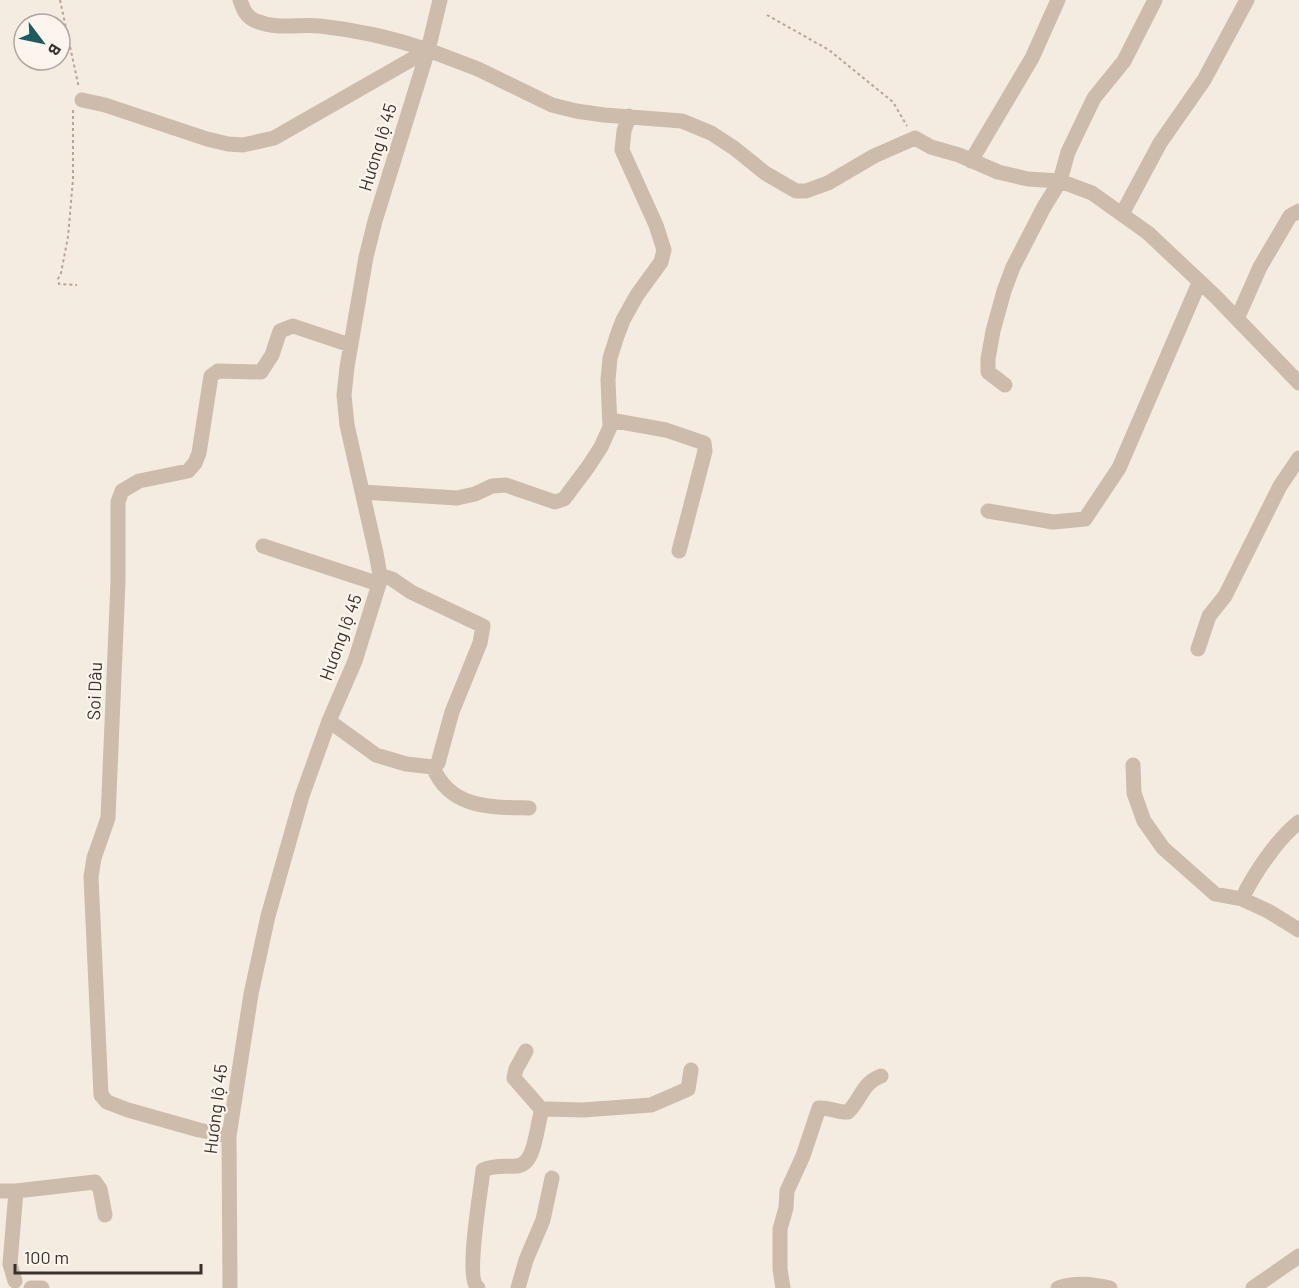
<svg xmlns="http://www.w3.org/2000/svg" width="1299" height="1288" font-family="Barlow,sans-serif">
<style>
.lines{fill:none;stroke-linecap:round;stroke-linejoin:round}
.path{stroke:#b9a596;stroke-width:2;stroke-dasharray:3 3;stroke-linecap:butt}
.minor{stroke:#cdbbac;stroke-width:15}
.labels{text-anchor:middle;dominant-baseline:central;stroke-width:4.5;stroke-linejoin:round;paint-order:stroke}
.street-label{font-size:18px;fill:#3b302b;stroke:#fbf5ee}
</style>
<rect width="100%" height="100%" fill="#f4ebe1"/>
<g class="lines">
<!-- path -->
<path class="path" d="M60 0 79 88
M767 15 829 50 893 102 907 126
M73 110V179L68 237 61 273 58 279 59 284 77 285"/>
<!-- minor -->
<path class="minor" d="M240 0C243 9 246 17 256 21 277 30 298 24 320 26 357 30 393 38 428 50
M82 100 105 105 207 139 228 144 243 145 274 138 428 50 478 69 552 105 576 111 604 115 682 121 711 133 734 148 765 173 796 191H806L828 183 874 156 915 138 931 147 959 155 998 172 1028 179 1060 181 1092 193 1148 233 1215 296 1299 383
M971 161 1032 58 1058 0
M1122 214 1160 143 1204 80 1247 0
M1237 319 1260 267 1290 216 1299 211
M1005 385 988 372V359L993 331 1004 291 1013 267 1044 207 1060 181 1068 152 1094 98 1124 61 1155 0
M610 420 666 430 704 443 705 451 679 551
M362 492 457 498 475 494 492 486 506 485 555 502 564 499 588 467 601 447 610 427 608 380 610 358 617 336 623 320 637 295 661 262 664 250 656 225 622 150 624 131 629 116
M988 511 1053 522 1085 519 1119 468 1199 283
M263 546 379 584
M1198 649 1209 616 1225 596 1280 486 1299 458
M329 721 376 755 406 764 433 767 438 763 452 712 480 643 483 626 411 592 392 579 380 575
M1133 765 1134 793 1144 821 1163 848 1215 894 1242 899 1268 911 1299 930
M433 767C450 809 491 807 529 808
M1242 899C1253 875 1278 838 1299 822
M526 1051 516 1069 514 1078 542 1110
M229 1136 199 1130 128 1110 107 1102 101 1095 91 877 94 858 108 818 118 582V502L122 491 139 481 188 471 195 463 199 453 211 376 218 371 261 372 272 355 280 331 293 326 350 345
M0 1191H16L10 1264 15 1281
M16 1191 95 1182 100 1189 105 1215
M31 1288H42
M230 1288 229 1136 251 994 268 916 302 796 329 721 355 661 379 584 380 575 376 553 347 425 344 395 347 367 366 257 375 221 428 50 440 0
M478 1288C465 1278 481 1190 483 1170 494 1165 503 1167 516 1166 536 1166 536 1126 542 1110L548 1109 583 1110 651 1105 688 1089 691 1070
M518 1288 526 1260 543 1220 552 1178
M783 1288 780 1269V1229L786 1208 787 1191 803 1156 819 1108C828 1107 839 1113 848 1112 862 1098 862 1083 881 1076
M1058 1288C1076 1282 1091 1284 1110 1288
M1253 1288 1299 1256"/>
</g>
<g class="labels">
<!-- street labels -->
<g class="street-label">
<text transform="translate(377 147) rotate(-73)">Hương lộ 45</text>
<text transform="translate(340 637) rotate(-70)">Hương lộ 45</text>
<text transform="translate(94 691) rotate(-88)">Soi Dâu</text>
<text transform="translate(215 1109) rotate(-83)">Hương lộ 45</text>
</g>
</g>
<!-- north arrow -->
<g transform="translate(42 42) rotate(122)"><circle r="28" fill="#fbf5ee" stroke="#aea6a0" stroke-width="1.5"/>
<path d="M0-4.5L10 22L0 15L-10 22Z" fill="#1f5a5e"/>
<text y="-9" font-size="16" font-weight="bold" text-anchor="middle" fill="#3b302b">B</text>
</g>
<!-- scale -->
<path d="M15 1264v9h186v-9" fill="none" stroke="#3b302b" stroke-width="3"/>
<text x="24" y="1264" font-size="18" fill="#3b302b" stroke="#fbf5ee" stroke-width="4.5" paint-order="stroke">100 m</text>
</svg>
